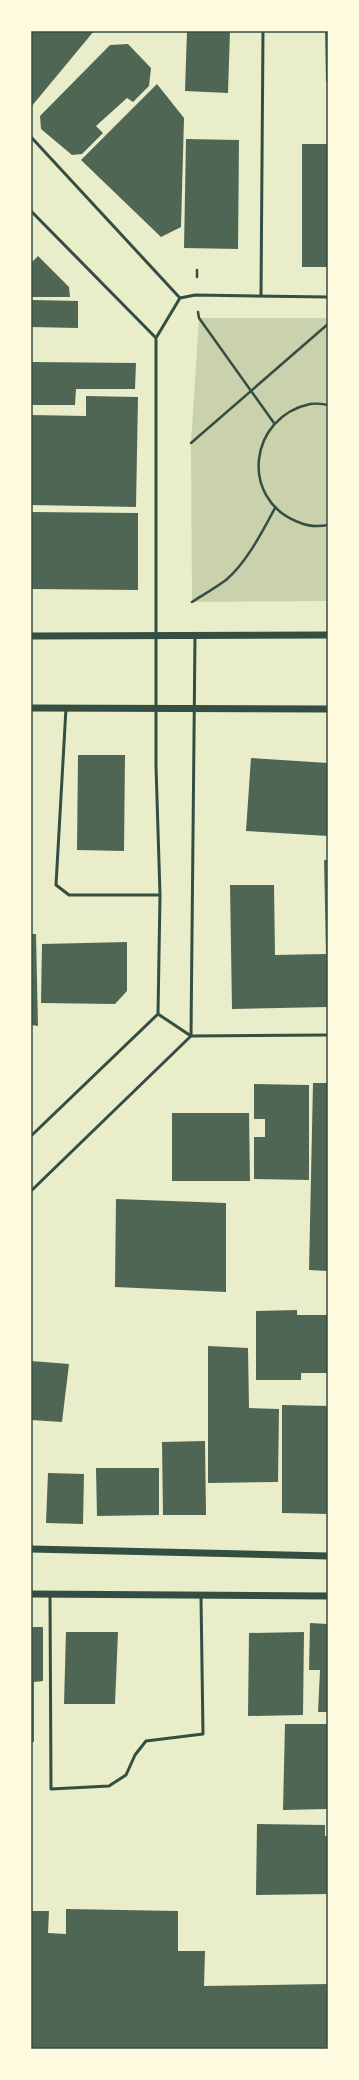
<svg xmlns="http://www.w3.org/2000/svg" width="359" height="2080" font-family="'DejaVu Sans',sans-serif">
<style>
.green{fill:#cad2ad}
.building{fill:#4f6655}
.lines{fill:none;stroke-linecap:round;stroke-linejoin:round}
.path{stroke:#344e41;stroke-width:2.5}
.service{stroke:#344e41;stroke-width:3}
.tertiary{stroke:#344e41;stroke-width:7}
.neatline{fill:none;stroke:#344e41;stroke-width:1.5}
</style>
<rect width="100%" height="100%" fill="#e9edc9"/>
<!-- green -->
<path class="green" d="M199 318H328V601L192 602 191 443Z"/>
<!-- building -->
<path class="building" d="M31 31H94L31 107Z
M187 31H230L228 93 185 91Z
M325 31H328V82H326Z
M128 44 151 68 149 86 133 102 127 98 96 126 103 133 82 154 72 155 41 129 40 116 110 45Z
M157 84 184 118 181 227 161 237 81 160Z
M186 139 239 140 238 249 184 248Z
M302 144H328V267H302Z
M38 256 69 287 70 297H31V263Z
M31 300 78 301V328L31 327Z
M31 362 136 363 135 389H76L75 405H31Z
M86 396 138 397 136 507 31 505V415L86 416Z
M31 512 138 513V590L31 589Z
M78 755H125L124 851 77 850Z
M251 758 328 763V836L246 831Z
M324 860H328V1007L232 1009 230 885H274L275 955 326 954Z
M31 934H36L38 1026 31 1025Z
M127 942V991L115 1004 41 1003 42 944Z
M313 1083H328V1271L309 1270Z
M254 1084 309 1085V1180L254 1179V1137H265V1119H254Z
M172 1113H249L250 1181H172Z
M116 1199 226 1203V1292L115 1287Z
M297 1310V1315H328V1373H301V1380H256V1311Z
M208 1346 248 1348 249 1408 279 1409 278 1482 208 1483Z
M31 1361 69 1364 62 1422 31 1420Z
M282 1405 328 1406V1514L282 1513Z
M205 1441 206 1515H163L162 1442Z
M96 1468H159V1515L97 1516Z
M48 1473 84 1474 83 1524 46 1523Z
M310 1623 328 1624V1712H318L320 1670H309Z
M31 1627H43V1681L34 1682V1742H31Z
M66 1632H118L115 1704H64Z
M304 1632 303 1715 248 1716 249 1633Z
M285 1724H328V1809L283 1810Z
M257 1824 325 1825V1836H328V1894L256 1895Z
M66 1909 178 1911V1951H205L204 1986 328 1984V2049H31V1911H49L48 1933 66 1934Z"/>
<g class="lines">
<!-- path -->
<path class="path" d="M197 277V270
M198 312 199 318 274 423
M328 405C322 404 315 403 310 404 249 417 239 499 298 522 307 526 318 527 328 525
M191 443 328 324
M192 602C203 595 215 588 226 580 247 562 262 532 275 508"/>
<!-- service -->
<path class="service" d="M31 137 180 298
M31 211 156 338
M261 295 263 31
M180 298 195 295 328 297
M156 338V766L160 895 158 1014
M156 338 180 298
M66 708 56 885 69 895H160
M158 1014 191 1036 328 1035
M31 1136 158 1014
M31 1191 191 1036 195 637
M50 1595 51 1789 109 1786 126 1775 135 1755 146 1741 203 1734 201 1597"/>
<!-- tertiary -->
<path class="tertiary" d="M31 636 328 635
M31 708 328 709
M31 1549 328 1556
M31 1594 328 1596"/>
</g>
<!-- border -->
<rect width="359" height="2080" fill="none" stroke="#fefae0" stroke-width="64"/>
<rect x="32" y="32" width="295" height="2016" class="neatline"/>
</svg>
